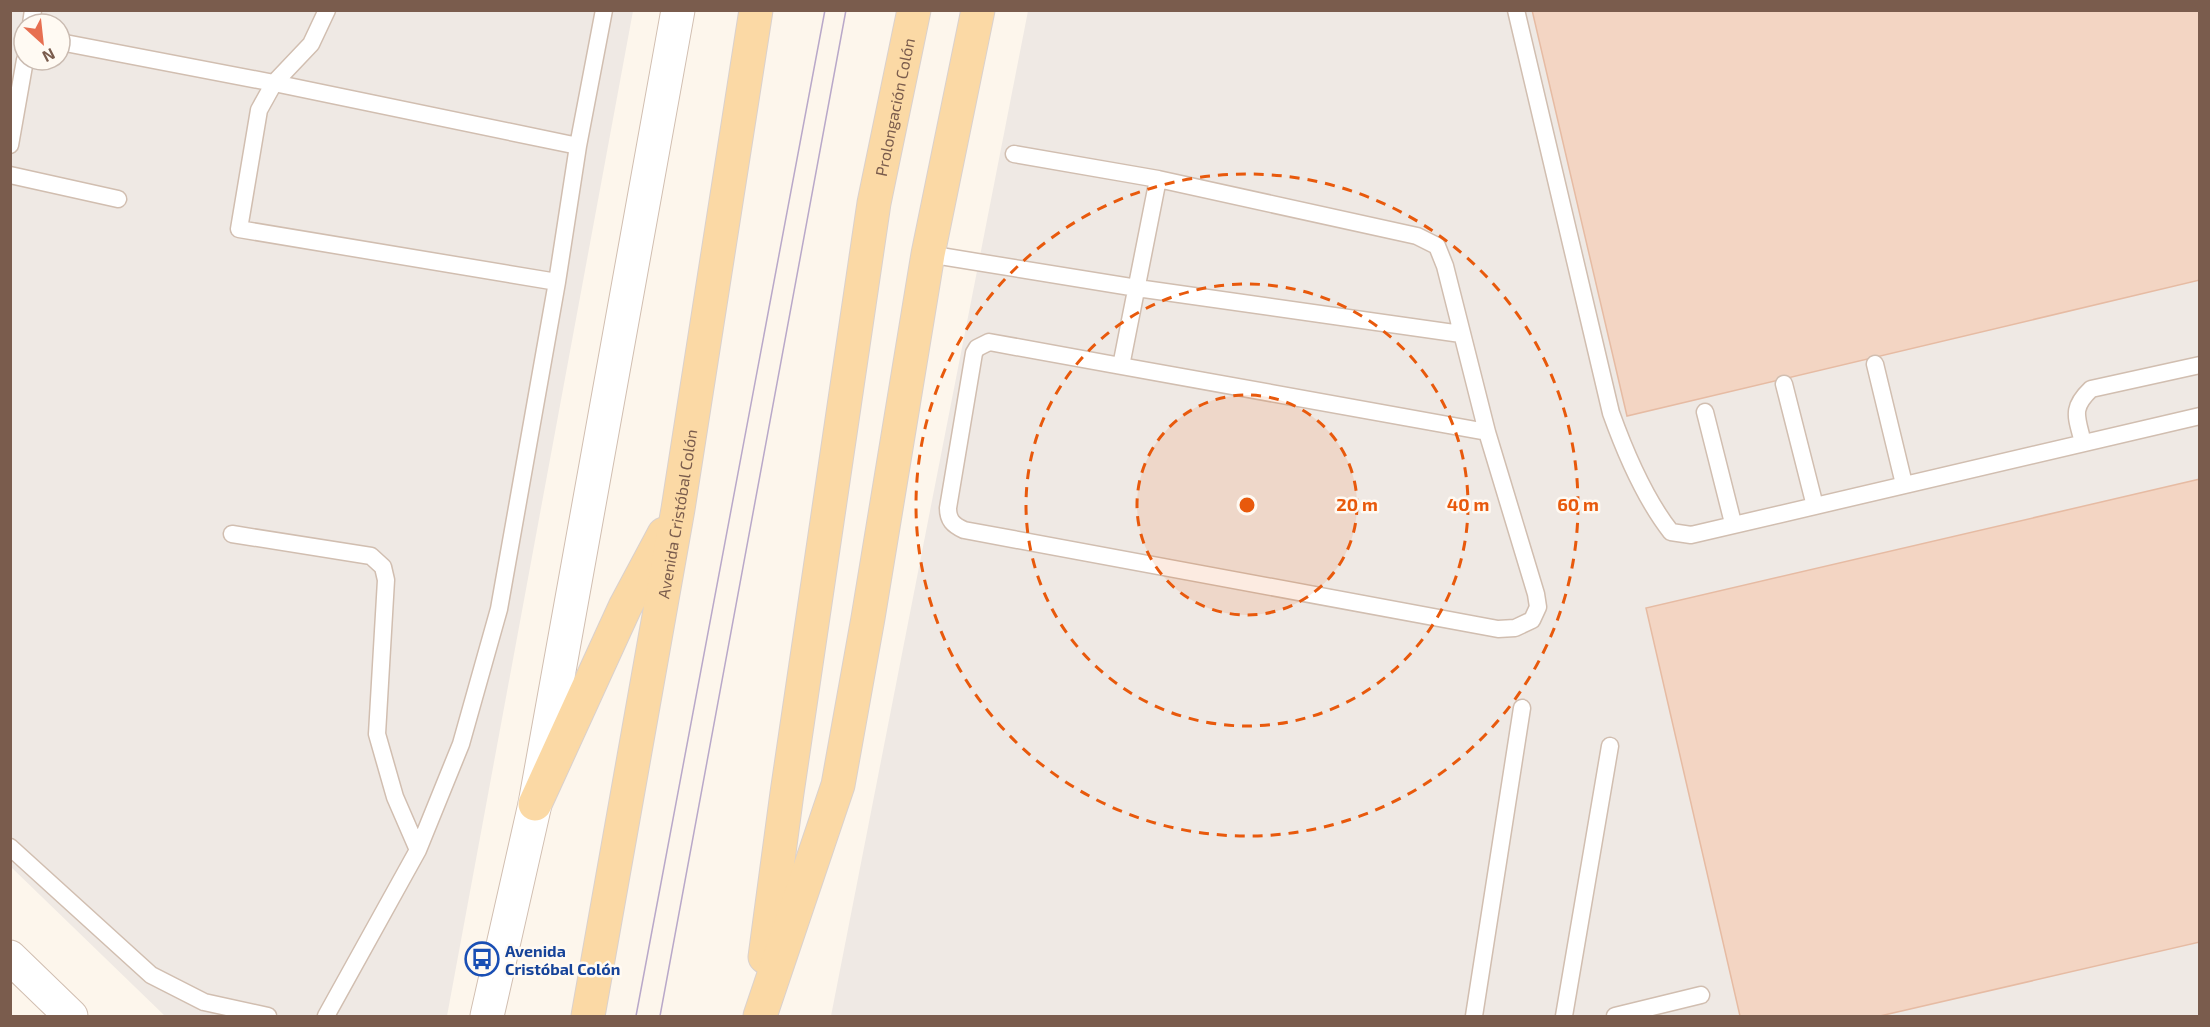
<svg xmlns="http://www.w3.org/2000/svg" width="2210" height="1027" font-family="'Exo 2',sans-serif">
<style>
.industrial{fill:#efe9e4;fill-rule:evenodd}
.building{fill:#f3d5c3;stroke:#e6bba3;stroke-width:1.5}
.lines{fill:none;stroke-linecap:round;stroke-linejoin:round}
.service-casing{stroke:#d1beb0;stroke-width:19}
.minor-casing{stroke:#d1beb0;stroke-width:35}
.tertiary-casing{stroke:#d1beb0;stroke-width:35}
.primary-casing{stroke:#dad1cd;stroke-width:35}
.service{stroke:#fff;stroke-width:16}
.minor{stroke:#fff;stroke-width:33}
.tertiary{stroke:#fff;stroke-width:33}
.primary{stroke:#fbd9a5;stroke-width:33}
.tram{stroke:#b9a8c9;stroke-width:1.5}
.ring{fill:none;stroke:#e8590c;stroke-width:3;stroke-dasharray:10 8}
.labels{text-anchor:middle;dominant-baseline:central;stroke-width:5;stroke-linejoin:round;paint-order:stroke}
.street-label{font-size:16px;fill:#7a5c4d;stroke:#fffaf3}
.transit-label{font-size:16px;font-weight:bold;fill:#164399;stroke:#fffaf3;text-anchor:start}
.centre{fill:#e8590c;stroke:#fffaf3;stroke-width:3}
.ring-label{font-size:18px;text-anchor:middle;font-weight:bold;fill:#e8590c;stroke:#fffaf3;stroke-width:5;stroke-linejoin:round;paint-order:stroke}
</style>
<rect width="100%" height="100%" fill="#fdf6ec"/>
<!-- industrial -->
<path class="industrial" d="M10 11H633L447 1016H165L11 867ZM24 24H60V60H24Z
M1028 11H2199V1016H831Z"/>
<!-- building -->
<path class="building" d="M1532 10H2200V280L1627 416Z
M2200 479V942L1880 1016H1740L1646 608Z"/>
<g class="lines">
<!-- service casing -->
<g class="service-casing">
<path id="service" d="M327 10 311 44 274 83 259 110 239 229 557 282
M1516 10 1611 413C1625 452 1645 499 1671 532L1691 535 2200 416
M31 24 33 10
M60 42 274 83 578 146
M10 145 25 60
M1014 154 1158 179
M10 175 118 199
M1158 179 1417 236 1437 246 1445 266 1487 432 1536 594 1538 607 1532 620 1515 628 1498 629 964 530C953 525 948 520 948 508L974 353 977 348 989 342 1121 366Z
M928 254 1137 288 1461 334
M1875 364 1904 484
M1121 366 1487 432
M1784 384 1815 506
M1705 412 1733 523
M2083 443C2077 417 2070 409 2091 389L2200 365
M232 534 371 556 383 567 386 580 377 734 395 797 418 850
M10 847 151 975 204 1002 268 1016
M326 1016 418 850 461 744 499 609 557 282 578 146 604 10
M1474 1016 1522 708
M1564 1016 1610 746
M1615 1016 1701 995"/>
</g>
<!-- minor casing -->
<g class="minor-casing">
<path id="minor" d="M10 957 71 1016"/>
</g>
<!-- tertiary casing -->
<g class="tertiary-casing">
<path id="tertiary" d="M487 1016 535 804 678 10"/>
</g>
<!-- primary casing -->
<g class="primary-casing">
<g id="primary">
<path d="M535 804 625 607 664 534"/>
<path id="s1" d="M765 957 787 793 874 203 914 10"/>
<path id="s2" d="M588 1016 678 509 756 10"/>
<path d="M760 1016 838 785 868 618 928 254 978 10"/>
</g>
</g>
<!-- service -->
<use href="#service" class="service"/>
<!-- minor -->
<use href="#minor" class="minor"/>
<!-- tertiary -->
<use href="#tertiary" class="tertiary"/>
<!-- primary -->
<use href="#primary" class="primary"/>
<!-- tram -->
<path class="tram" d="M636 1016 825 10
M660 1016 846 10"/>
</g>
<!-- distance rings -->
<circle cx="1247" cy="505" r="110" fill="#e8590c" fill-opacity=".12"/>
<g class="ring">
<circle cx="1247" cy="505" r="110"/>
<circle cx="1247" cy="505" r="221"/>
<circle cx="1247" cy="505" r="331"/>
</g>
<!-- icons -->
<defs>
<g id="bus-ring" transform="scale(1.725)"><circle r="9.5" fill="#fffaf3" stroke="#1a4fb4" stroke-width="1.5"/><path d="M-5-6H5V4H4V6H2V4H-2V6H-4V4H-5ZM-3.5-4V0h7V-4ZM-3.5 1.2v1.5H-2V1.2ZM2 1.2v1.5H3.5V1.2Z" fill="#1a4fb4"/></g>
</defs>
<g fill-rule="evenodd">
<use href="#bus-ring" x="482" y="959"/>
</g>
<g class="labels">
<!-- street labels -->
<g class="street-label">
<text stroke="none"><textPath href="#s1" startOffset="860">Prolongación Colón</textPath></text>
<text stroke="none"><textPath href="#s2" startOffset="510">Avenida Cristóbal Colón</textPath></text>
</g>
<!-- transit labels -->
<g class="transit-label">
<text x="505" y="950">Avenida<tspan x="505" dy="18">Cristóbal Colón</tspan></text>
</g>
</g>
<circle cx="1247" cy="505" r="9" class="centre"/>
<g class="ring-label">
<text x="1357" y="511">20 m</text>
<text x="1468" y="511">40 m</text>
<text x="1578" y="511">60 m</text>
</g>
<!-- border -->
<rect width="2210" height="1027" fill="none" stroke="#7a5c4d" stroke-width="24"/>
<!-- north arrow -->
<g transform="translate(42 42) rotate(153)"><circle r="28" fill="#fffaf3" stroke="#cabbb1" stroke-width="1.5"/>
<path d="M0-4.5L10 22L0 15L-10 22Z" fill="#e76f51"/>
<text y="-9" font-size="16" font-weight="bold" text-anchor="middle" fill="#7a5c4d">N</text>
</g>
</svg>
